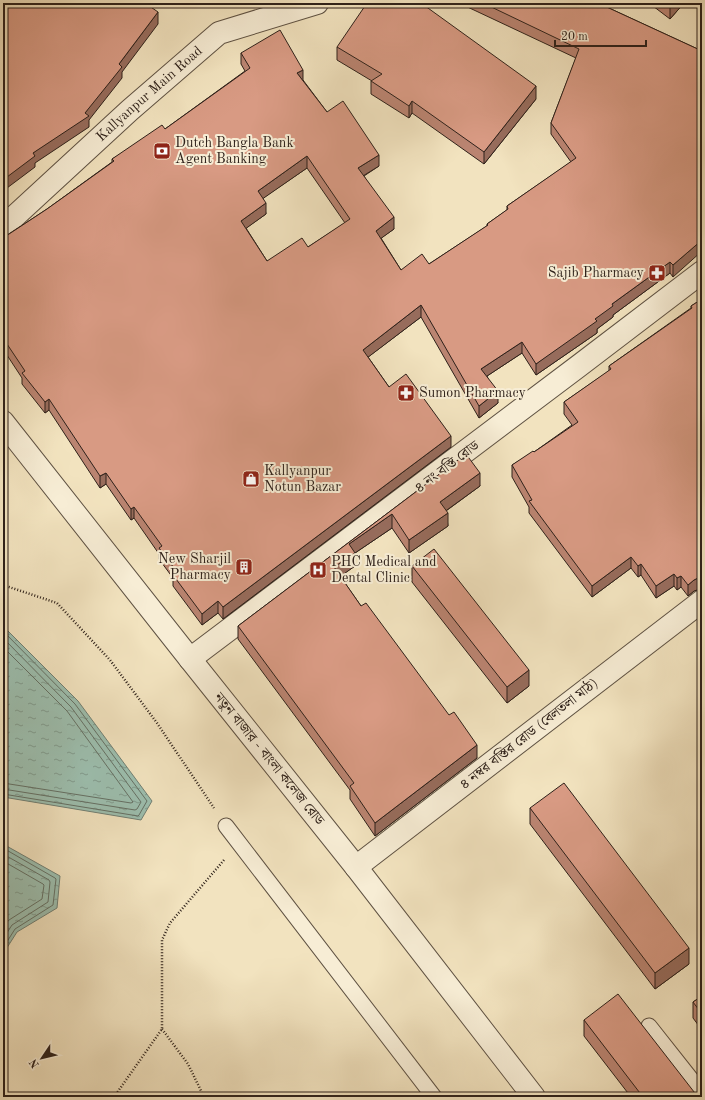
<svg xmlns="http://www.w3.org/2000/svg" width="705" height="1100" font-family="'Old Standard TT','Noto Serif Bengali',serif">
<style>
.water{fill:url(#water-ripples);stroke:#707f73}
.lines{fill:none;stroke-linecap:round;stroke-linejoin:round}
.shore{stroke:#657064;stroke-width:1}
.lane-casing{stroke:#5f5243;stroke-width:17}
.street-casing{stroke:#5f5243;stroke-width:24}
.path{stroke:#2e211a;stroke-width:2.5;stroke-dasharray:1 2;stroke-linecap:butt}
.lane{stroke:#f7edd5;stroke-width:15}
.street{stroke:#f7edd5;stroke-width:22}
.wall{fill:#ba8471;stroke:#2e211a;fill-rule:evenodd}
.shaded-wall{fill:#976c5c;stroke:#2e211a}
.building{fill:#d89a83;stroke:#2e211a;fill-rule:evenodd}
.labels{text-anchor:middle;dominant-baseline:central;stroke-width:4;stroke-linejoin:round;paint-order:stroke}
.street-label{font-size:14px;fill:#2e211a;stroke:#f7edd5}
.poi-label{font-size:14px;fill:#2e211a;stroke:#f7edd5;text-anchor:start}
</style>
<defs>
<pattern id="water-ripples" width="26" height="14" patternUnits="userSpaceOnUse"><rect width="26" height="14" fill="#9cbeae"/><path d="M2 4q2-2 4 0t4 0M15 11q2-2 4 0t4 0" fill="none" stroke="#809a8d"/></pattern>
</defs>
<rect width="100%" height="100%" fill="#f2e3bf"/>
<filter id="stains"><feTurbulence type="fractalNoise" baseFrequency=".005" numOctaves="4"/><feColorMatrix values="0 0 0 0 .2 0 0 0 0 .09 0 0 0 0 .02 0 0 0 .5 -.17"/></filter>
<radialGradient id="worn" r=".72"><stop offset=".6" stop-color="#630" stop-opacity="0"/><stop offset="1" stop-color="#630" stop-opacity=".3"/></radialGradient>
<!-- water -->
<path class="water" d="M3 626 78 701 152 801 141 820 3 797Z
M3 844 60 876 57 908 17 932 3 954Z"/>
<g class="lines">
<!-- shore -->
<path class="shore" d="M3 631 75 704 147 801 139 815 138 816 3 794
M3 638 71 707 141 802 137 809 135 810 3 789
M3 647 67 711 133 802 131 803 3 783
M3 848 55 878 56 879 53 905 15 929 3 948
M3 854 49 880 50 882 48 902 12 925 3 939
M3 861 43 884 44 885 42 899 9 920 3 927"/>
<!-- lane casing -->
<g class="lane-casing">
<path id="lane" d="M226 826 434 1097
M649 1026 702 1093"/>
</g>
<!-- street casing -->
<g class="street-casing">
<g id="street">
<path id="s1" d="M3 224 15 216 130 110 219 33 317 3"/>
<path d="M3 422 190 659 356 867 534 1097"/>
<path d="M190 659C361 531 532 402 702 272"/>
<path d="M356 867 702 601"/>
</g>
</g>
<!-- path -->
<path class="path" d="M3 585 57 603 110 660 157 723 214 808
M162 1029 188 1064 204 1097
M114 1097 162 1029V940L170 923 224 860"/>
<!-- lane -->
<use href="#lane" class="lane"/>
<!-- street -->
<use href="#street" class="street"/>
</g>
<!-- wall -->
<path class="wall" d="M249 3H274L264 6Z
M459 3H598L702 51 673 277 670 273 613 315V317L597 329V333L536 375 522 353 487 376 498 403 479 418 421 317 368 357 389 387 451 447 223 619 218 613 202 625 173 586V578L159 559V554L134 518 131 520 106 484 100 488 49 410 45 413 22 384V378L3 349V238L47 209 112 162V159L165 129 245 71 241 64V53L303 80 327 112 379 166 364 176 394 229 381 238 401 270 429 264 487 226V224L507 210V206L571 162 551 134V123L576 58ZM307 168 345 223 308 247 267 261 246 228 266 214 263 198Z
M649 3H684L670 19Z
M337 47 536 99 484 164 412 113 409 118 371 94V81H372L337 60Z
M702 299V589H700L694 591 688 596 681 587 677 590 674 586 656 598 641 575 638 577 631 568 592 597 529 513V507L512 477V465L534 452 572 425 564 414V402L609 371V366L691 308V306Z
M466 454 480 486 446 511 448 526 409 553 392 528 355 553V566L340 576 361 606 477 758 375 836 350 799V790L238 639V626Z
M412 566 529 686 507 703 412 582Z
M530 808 689 964 655 989 530 824Z
M702 996V1030L693 1018V1002Z
M584 1020 698 1097H631L584 1036Z"/>
<!-- shaded-wall -->
<path class="shaded-wall" d="M264 3H274L264 6Z
M671 3H684L670 19V5Z
M158 12V24L122 72V78L89 120V127L35 163V167L3 191V180L33 153 85 113 119 64Z
M303 70V81L297 73Z
M536 86V99L484 164V152Z
M412 101V113L409 118V106Z
M379 155V166L358 179V168Z
M307 156V168L258 202V191Z
M266 203V214L241 232V221Z
M394 217V229L376 242V231Z
M702 240V251L673 277V265Z
M670 262V273L613 315V317L597 329V333L536 375V364L595 319 612 304Z
M421 305V317L363 361V350Z
M522 342V353L481 380V369Z
M498 391V403L479 418V406Z
M49 399V410L45 413V402Z
M451 436V447L223 619V607Z
M106 473V484L100 488V476Z
M480 473V486L440 515V502Z
M134 507V518L131 520V509Z
M448 513V526L409 553V540Z
M392 514V528L355 553V566L334 581V567L349 544Z
M631 557V568L592 597V586Z
M641 564V575L638 577V566Z
M674 574V586L656 598V586Z
M681 576V587L677 590V578Z
M700 577V589L694 591 688 596V585L694 580Z
M218 601V613L202 625V614Z
M529 670V686L507 703V687Z
M477 745V758L375 836V823Z
M689 948V964L655 989V973Z"/>
<!-- building -->
<path class="building" d="M3 3H145L158 12 119 64 122 67 85 113 89 116 33 153 35 156 3 180Z
M367 3H421L536 86 484 152 412 101 409 106 371 81 382 74 337 47Z
M483 3H598L702 51V240L673 265 670 262 612 304 613 306 595 319 597 321 536 364 522 342 481 369 498 391 479 406 421 305 363 350 389 387 406 374 451 436 223 607 218 601 202 614 173 575 177 572 159 548 162 546 134 507 131 509 106 473 100 476 49 399 45 402 22 373 25 371 3 338V238L47 209 114 161 112 159 162 125 165 129 250 68 241 53 280 30 303 70 297 73 327 112 343 101 379 155 358 168 394 217 376 231 401 270 422 254 429 264 488 225 487 224 508 209 507 206 576 158 551 123 579 49ZM307 156 350 219 308 247 302 238 267 261 241 221 266 203 258 191Z
M702 299V578L700 577 694 580 688 585 681 576 677 578 674 574 656 586 641 564 638 566 631 557 592 586 529 501 532 500 512 465 533 451 534 452 578 422 564 402 611 369 609 366 692 308 691 306Z
M466 454 480 473 440 502 448 513 409 540 392 514 349 544 355 553 334 567 361 606 366 603 449 715 454 712 477 745 375 823 350 786 354 783 238 626Z
M434 549 529 670 507 687 412 566Z
M564 783 689 948 655 973 530 808Z
M618 994 698 1097H643L584 1020Z
M702 996V1014L693 1002Z"/>
<!-- icons -->
<defs>
<g id="bank-square" transform="scale(0.9)"><rect x="-9" y="-9" width="18" height="18" rx="4" fill="#8f2418" stroke="#f7edd5"/><path d="M-6-4H6V4H-6ZM0-2.3a2.3 2.3 0 1 0 0 4.6a2.3 2.3 0 1 0 0-4.6Z" fill="#fff"/></g>
<g id="pharmacy-square" transform="scale(0.9)"><rect x="-9" y="-9" width="18" height="18" rx="4" fill="#8f2418" stroke="#f7edd5"/><path d="M-2-6h4v4h4v4h-4v4h-4v-4h-4v-4h4Z" fill="#fff"/></g>
<g id="shop-square" transform="scale(0.9)"><rect x="-9" y="-9" width="18" height="18" rx="4" fill="#8f2418" stroke="#f7edd5"/><path d="M-5-2.5h2.3a2.7 3.5 0 0 1 5.4 0H5L5.5 6h-11ZM-1.5-2.5h3a1.5 2.3 0 0 0-3 0Z" fill="#fff"/></g>
<g id="building-square" transform="scale(0.9)"><rect x="-9" y="-9" width="18" height="18" rx="4" fill="#8f2418" stroke="#f7edd5"/><path d="M-4-6H4V6H1V3H-1V6H-4ZM-2.5-4.3h1.7v1.8h-1.7ZM.8-4.3h1.7v1.8H.8ZM-2.5-1h1.7V.8h-1.7ZM.8-1h1.7V.8H.8Z" fill="#fff"/></g>
<g id="hospital-square" transform="scale(0.9)"><rect x="-9" y="-9" width="18" height="18" rx="4" fill="#8f2418" stroke="#f7edd5"/><path d="M-5-5h3v3.5h4V-5h3V5h-3V1.5h-4V5h-3Z" fill="#fff"/></g>
</defs>
<g fill-rule="evenodd">
<use href="#bank-square" x="162" y="151"/>
<use href="#pharmacy-square" x="657" y="273"/>
<use href="#pharmacy-square" x="406" y="393"/>
<use href="#shop-square" x="251" y="479"/>
<use href="#building-square" x="244" y="567"/>
<use href="#hospital-square" x="318" y="570"/>
</g>
<g class="labels">
<!-- street labels -->
<g class="street-label">
<text stroke="none"><textPath href="#s1" startOffset="196">Kallyanpur Main Road</textPath></text>
<text transform="translate(447 467) rotate(-37)">৪ নং বস্তি রোড</text>
<text transform="translate(529 734) rotate(-38)">৪ নম্বর বস্তির রোড (বেলতলা মাঠ)</text>
<text transform="translate(269 759) rotate(51)">নতুন বাজার - বাংলা কলেজ রোড</text>
</g>
<!-- poi labels -->
<g class="poi-label">
<text x="175" y="143">Dutch Bangla Bank<tspan x="175" dy="16">Agent Banking</tspan></text>
<text x="644" y="273" text-anchor="end">Sajib Pharmacy</text>
<text x="419" y="393">Sumon Pharmacy</text>
<text x="264" y="471">Kallyanpur<tspan x="264" dy="16">Notun Bazar</tspan></text>
<text x="231" y="559" text-anchor="end">New Sharjil<tspan x="231" dy="16">Pharmacy</tspan></text>
<text x="331" y="562">PHC Medical and<tspan x="331" dy="16">Dental Clinic</tspan></text>
</g>
</g>
<!-- margin -->
<rect width="705" height="1100" fill="none" stroke="#f2e3bf" stroke-width="16"/>
<rect x="4" y="4" width="697" height="1092" fill="none" stroke="#2e211a" stroke-width="2"/>
<rect x="8" y="8" width="689" height="1084" fill="none" stroke="#2e211a"/>
<!-- north arrow -->
<g transform="translate(42 1058) rotate(235)" stroke="#f7edd5" stroke-width="3" paint-order="stroke">
<path d="M0-3L7 15L0 10L-7 15Z" fill="#2e211a"/>
<text y="-6" font-size="11" font-weight="bold" text-anchor="middle" fill="#2e211a">N</text>
</g>
<!-- scale -->
<path d="M555 40v6h91v-6" fill="none" stroke="#2e211a" stroke-width="2"/>
<text x="561" y="40" font-size="12" fill="#2e211a" stroke="#f7edd5" stroke-width="3" paint-order="stroke">20 m</text>
<rect width="100%" height="100%" filter="url(#stains)"/>
<rect width="100%" height="100%" fill="url(#worn)"/>
</svg>
